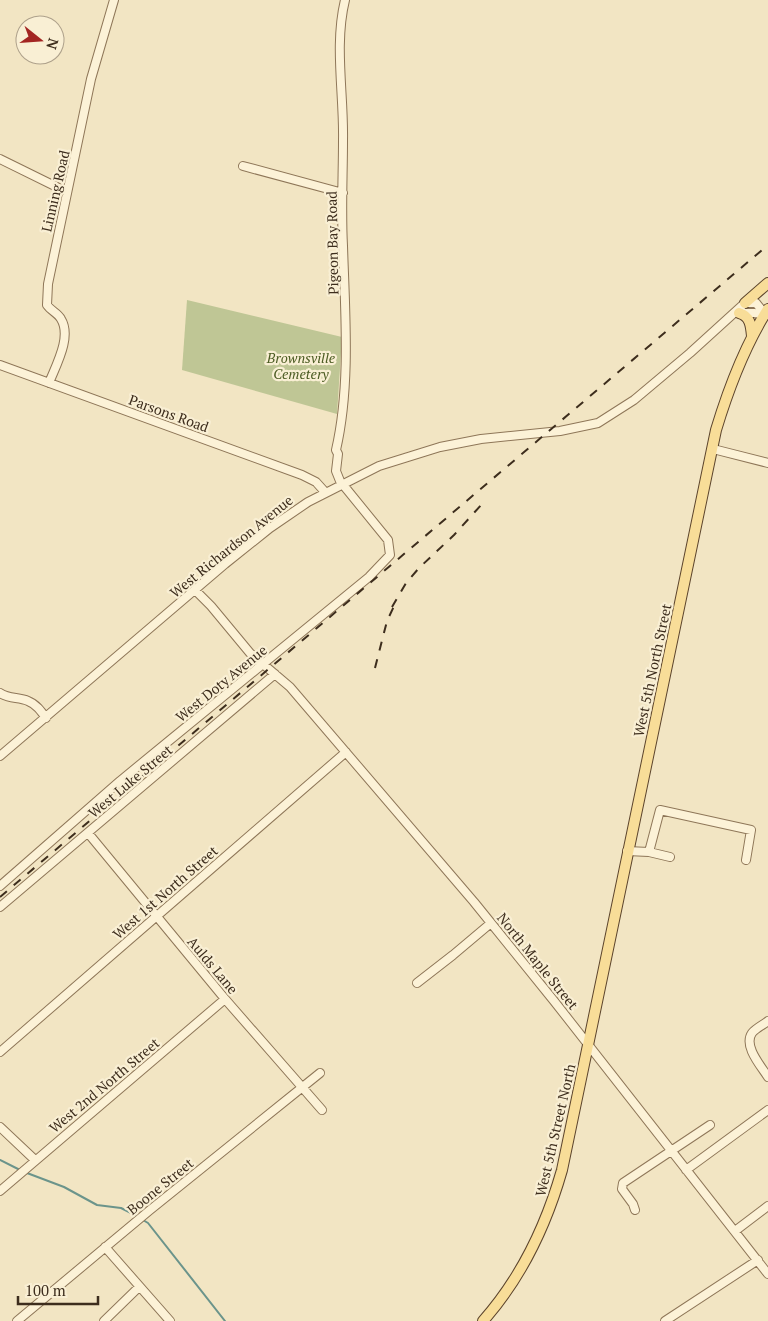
<svg xmlns="http://www.w3.org/2000/svg" width="768" height="1321" font-family="'PT Serif',serif">
<style>
.cemetery{fill:#bfc695}
.lines{fill:none;stroke-linecap:round;stroke-linejoin:round}
.stream{stroke:#6b948b;stroke-width:2}
.minor-casing{stroke:#8e7658;stroke-width:10}
.major-casing{stroke:#5c442c;stroke-width:12}
.minor{stroke:#fcf2d7;stroke-width:8}
.major{stroke:#f8dd98;stroke-width:10}
.rail{stroke:#3d2d1d;stroke-width:2;stroke-dasharray:9 9;stroke-linecap:butt}
.labels{text-anchor:middle;dominant-baseline:central;stroke-width:4.5;stroke-linejoin:round;paint-order:stroke}
.street-label{font-size:14px;fill:#3d2d1d;stroke:#f9efd4}
.park-label{font-size:14px;font-style:italic;fill:#4b5b22;stroke:#f9efd4}
</style>
<rect width="100%" height="100%" fill="#f2e5c3"/>
<!-- cemetery -->
<path class="cemetery" d="M187 300 342 337 337 414 182 370Z"/>
<g class="lines">
<!-- stream -->
<path class="stream" d="M0 1160 20 1170
M27 1173 64 1187 97 1205 121 1208 137 1216
M143 1220 148 1223 225 1321"/>
<!-- minor casing -->
<g class="minor-casing">
<path id="minor" d="M0 159 67 192
M243 166 343 193
M740 313H754L768 315
M0 365 302 475 316 482 325 492
M49 383C56 365 72 337 61 319 58 313 51 311 47 305L48 284 91 79 114 0
M713 449 768 463
M195 590 211 606 250 653 290 687 474 902 554 1001 768 1274
M0 693C8 699 19 697 28 701 36 704 41 711 46 718
M0 756 225 564 270 528 308 502 379 466 440 447 481 439 560 431 598 423 634 400 690 353 745 303H756L765 314
M88 833 225 999 322 1110
M627 851 649 852 670 857
M649 852 660 810 751 830 746 860
M0 886 120 781 369 577 390 555 388 540 340 481 336 471 338 454 336 450C351 385 345 312 343 246 341 211 343 175 343 140 344 94 334 45 345 0
M0 907 275 674
M417 983 453 955 491 923
M768 1021C763 1025 756 1028 752 1033 743 1046 761 1066 768 1077
M0 1052 346 752
M0 1127 35 1160
M686 1170 768 1110
M0 1191 225 999
M635 1210 633 1204 622 1189 623 1183 710 1125
M735 1231 768 1206
M105 1247 170 1321
M17 1321 150 1210 320 1073
M104 1321 139 1287
M665 1321 758 1260"/>
</g>
<!-- major casing -->
<g class="major-casing">
<path id="major" d="M745 303 768 283
M739 313C750 316 751 325 752 336
M483 1321C522 1277 546 1226 562 1170L716 430C729 387 744 347 768 309"/>
</g>
<!-- minor -->
<use href="#minor" class="minor"/>
<!-- major -->
<use href="#major" class="major"/>
<!-- rail -->
<path class="rail" d="M392 607 406 583 419 568 454 535 482 504
M375 668 387 621 396 602
M0 897 768 245"/>
</g>
<g class="labels">
<!-- street labels -->
<g class="street-label">
<text transform="translate(55 191) rotate(-77)">Linning Road</text>
<text transform="translate(332 243) rotate(-91)">Pigeon Bay Road</text>
<text transform="translate(169 413) rotate(20)">Parsons Road</text>
<text transform="translate(231 546) rotate(-39)">West Richardson Avenue</text>
<text transform="translate(652 670) rotate(-78)">West 5th North Street</text>
<text transform="translate(221 683) rotate(-39)">West Doty Avenue</text>
<text transform="translate(130 781) rotate(-40)">West Luke Street</text>
<text transform="translate(165 892) rotate(-41)">West 1st North Street</text>
<text transform="translate(538 961) rotate(51)">North Maple Street</text>
<text transform="translate(213 965) rotate(50)">Aulds Lane</text>
<text transform="translate(104 1085) rotate(-40)">West 2nd North Street</text>
<text transform="translate(555 1130) rotate(-77)">West 5th Street North</text>
<text transform="translate(160 1186) rotate(-39)">Boone Street</text>
</g>
<!-- park labels -->
<g class="park-label">
<text x="301" y="357">Brownsville<tspan x="301" dy="16">Cemetery</tspan></text>
</g>
</g>
<!-- north arrow -->
<g transform="translate(40 40) rotate(107)"><circle r="24" fill="#f9efd4" stroke="#aea18b"/>
<path d="M0-4L9 19L0 12L-9 19Z" fill="#a32522"/>
<text y="-8" font-size="14" font-weight="bold" text-anchor="middle" fill="#3d2d1d">N</text>
</g>
<!-- scale -->
<path d="M18 1296v8h80v-8" fill="none" stroke="#3d2d1d" stroke-width="2.5"/>
<text x="25" y="1296" font-size="15" fill="#3d2d1d" stroke="#f9efd4" stroke-width="4" paint-order="stroke">100 m</text>
</svg>
